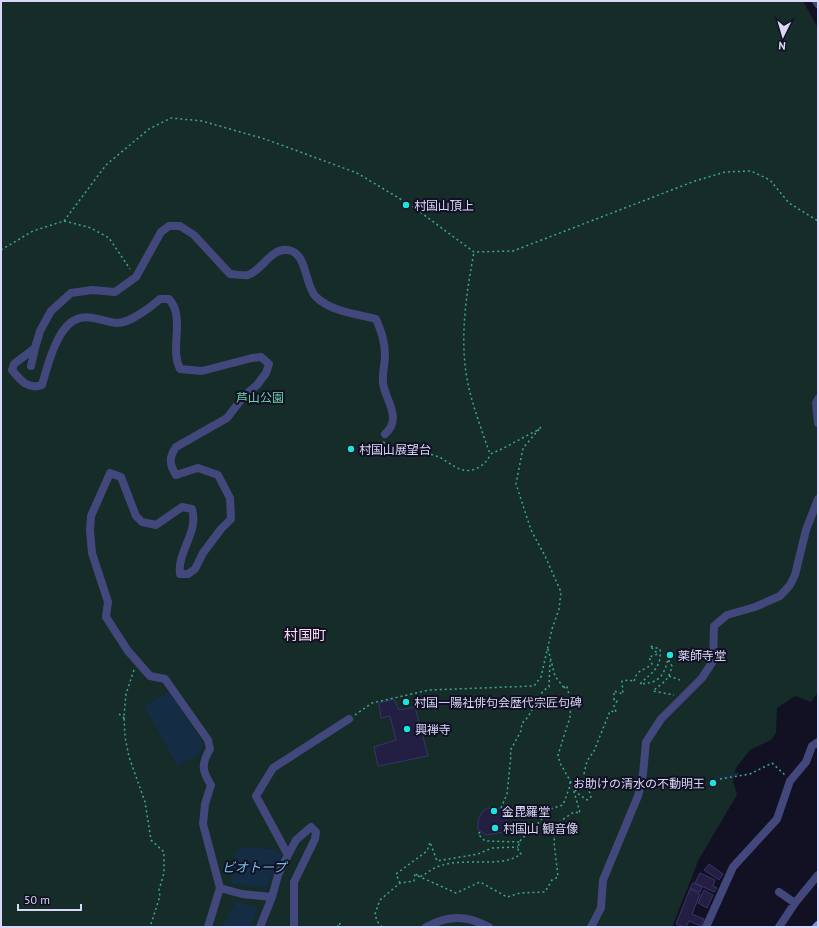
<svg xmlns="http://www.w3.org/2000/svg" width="819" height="928" font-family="'PT Sans','Noto Sans JP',sans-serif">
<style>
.green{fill:#152c28}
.water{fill:#142c44}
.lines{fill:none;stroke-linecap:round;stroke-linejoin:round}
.stream{stroke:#142c44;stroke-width:2.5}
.building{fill:#221f42;stroke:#38346b}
.path{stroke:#3da995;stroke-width:1.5;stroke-dasharray:2 3;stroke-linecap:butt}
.street{stroke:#42477c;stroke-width:8}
.secondary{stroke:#7a85ef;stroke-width:8}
.poi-dot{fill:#1be3de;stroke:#121123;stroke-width:1.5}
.labels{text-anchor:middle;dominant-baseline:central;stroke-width:4;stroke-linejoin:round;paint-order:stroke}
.poi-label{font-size:12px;fill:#d8d8fa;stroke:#121123;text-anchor:start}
.park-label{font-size:12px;fill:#6cd2ac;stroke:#121123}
.water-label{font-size:13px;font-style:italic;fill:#72c4ee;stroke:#121123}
.quarter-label{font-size:14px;fill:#fbd9f3;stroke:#121123}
</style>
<rect width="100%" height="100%" fill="#121123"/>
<!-- green -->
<path class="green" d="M1 1H803L818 28V692L811 702 795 696 777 708 776 733 771 740 750 750 736 768 733 781 737 795 699 859 672 927H2Z"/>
<!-- water -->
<path class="water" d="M170 691 203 744 200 754 177 766 144 706Z
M240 847 272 849 282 855 266 888 231 883 236 852Z
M236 901 258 907 251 927H222Z"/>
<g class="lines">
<!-- stream -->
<path class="stream" d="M714 778 737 774"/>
</g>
<!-- building -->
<path class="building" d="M394 699 399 710 415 707 428 756 378 766 374 747 396 740 390 716 381 718 379 703Z
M715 780 717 784 711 786 710 782Z
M487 808 504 809 506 820 504 832 486 835 478 829V821L482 812Z
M709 864 723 874 719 880 704 870Z
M700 873 715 880 713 886 717 888 714 892 695 883Z
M693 883 702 887 700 892 690 888Z
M690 889 700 894 692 914 704 919 701 926 689 921 686 927H684L676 924Z
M704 890 713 895 707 908 698 903Z"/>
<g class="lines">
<!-- path -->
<path class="path" d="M64 221 106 165 149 129 171 118 202 121 265 139 357 173 412 206 474 252 513 251 695 181 725 172 751 171 770 180 789 203 818 221
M1 250 33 231 64 221 91 228 109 238 130 269
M383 442 390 446C407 450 425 451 441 458 448 462 455 468 463 470 473 473 488 464 490 454
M548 649 555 676 565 689 564 686 567 687 571 702 570 717 558 755 560 763 577 793 587 800 591 797 584 774 587 761 594 751 610 711 616 712 614 706 617 701 614 700V691L623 694 622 681 630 680 634 682C637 668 643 672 652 664L649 657 658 654 650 646 660 649C662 668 652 672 640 684 659 683 664 676 668 659L672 666C668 682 664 681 653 691L674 695
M668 659 669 655
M134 670 126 694 124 716 125 737 129 757 145 802 151 840 164 852V873L159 890 160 896 150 927
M669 676 680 680
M119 714 125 719
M355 715 372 703 429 690 534 686 541 677 552 629 559 609 561 592 545 556 531 530 516 484 523 448 541 427 538 430C521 438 506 448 490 454 482 431 473 407 468 384 459 340 466 296 474 252
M720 779 750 774 772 763 785 775
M501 808 507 794 511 755 510 751 521 731 522 723C534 714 535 694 549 687L550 661
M480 832 478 834 485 841 520 842
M418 876 456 893 480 882 507 897 520 893 545 892 552 880 558 877 554 842 556 824 574 812 580 813 573 788
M400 883 396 874 427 851 430 842 437 861 478 854 492 848 518 847
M337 927 340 923 339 927
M382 927 377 921 375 914 380 900 400 883 414 881 415 873 418 876H423C450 850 497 872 521 854L518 851 519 843 522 838 531 832 550 809 563 805 570 786V779"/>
<!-- street -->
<path class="street" d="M816 1 818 4
M31 366 35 348
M818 399 816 403 818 423
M288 855 256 796 273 768 349 719
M220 888 242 894 272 897
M779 892 795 903
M208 927 220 888 203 824 205 804 211 785C202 771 201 764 210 749L208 740 165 679 150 676 128 651 106 617 108 602 92 553 90 531 91 516 110 473 121 477 136 516 142 522 156 525 182 507 192 509C199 533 177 551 180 574H188L195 569 203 553 221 529 231 519 230 498 218 475 198 468 176 475C169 464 169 457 176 447L227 418 244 396 257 385 266 373 269 364 261 357 252 358 202 371 180 369C169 347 186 318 169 299H160C151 307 130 323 117 323 104 322 88 313 75 320 57 328 47 367 42 385 28 390 21 381 12 370L14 364 35 348 40 331 51 311 71 293 92 290 115 292 136 277 161 232 169 226H180L194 235 230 274C235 274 243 276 248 275 263 270 270 248 288 250 308 253 304 285 316 297 332 312 357 314 376 319 381 331 385 341 385 355 385 364 382 373 383 383 385 400 403 418 385 434
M260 927 272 897 278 875 287 857 296 840 311 827 316 832 315 839 294 882V927
M426 927C449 915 466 915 489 927
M591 927 601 908 603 880 638 796 643 774 646 742 661 719 702 678 713 661 714 626 727 615 755 607 780 596 790 585 795 575 806 530 818 499
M706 927 733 867 777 819 790 781 806 762 812 746 818 742
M779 927 795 903 818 875"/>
<!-- secondary -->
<path class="secondary" d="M816 927 818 925"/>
</g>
<!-- markers -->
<g class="poi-dot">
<circle cx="406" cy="205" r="4"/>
<circle cx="351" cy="449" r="4"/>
<circle cx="670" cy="655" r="4"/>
<circle cx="406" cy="702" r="4"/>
<circle cx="407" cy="729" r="4"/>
<circle cx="713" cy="783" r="4"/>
<circle cx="494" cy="811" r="4"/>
<circle cx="495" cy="828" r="4"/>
</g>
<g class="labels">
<!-- poi labels -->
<g class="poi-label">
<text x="414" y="205">村国山頂上</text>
<text x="359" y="449">村国山展望台</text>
<text x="678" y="655">薬師寺堂</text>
<text x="414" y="702">村国一陽社俳句会歴代宗匠句碑</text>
<text x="415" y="729">興禅寺</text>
<text x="705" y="783" text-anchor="end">お助けの清水の不動明王</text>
<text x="502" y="811">金毘羅堂</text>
<text x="503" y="828">村国山 観音像</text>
</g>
<!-- park labels -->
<g class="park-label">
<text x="260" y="397">芦山公園</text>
</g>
<!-- water labels -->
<g class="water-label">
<text x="254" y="867">ビオトープ</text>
</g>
<!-- quarter labels -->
<g class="quarter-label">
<text x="305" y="635">村国町</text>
</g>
</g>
<!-- border -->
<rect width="819" height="928" fill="none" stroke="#d8d8fa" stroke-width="4"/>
<!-- north arrow -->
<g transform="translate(783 36) rotate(185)" stroke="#121123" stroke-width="3" paint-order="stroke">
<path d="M0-3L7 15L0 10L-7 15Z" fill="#d8d8fa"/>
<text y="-6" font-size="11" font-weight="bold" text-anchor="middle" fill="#d8d8fa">N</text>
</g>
<!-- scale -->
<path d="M18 904v6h63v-6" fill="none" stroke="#d8d8fa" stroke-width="2"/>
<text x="24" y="904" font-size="12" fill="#d8d8fa" stroke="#121123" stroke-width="3" paint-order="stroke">50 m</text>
</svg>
